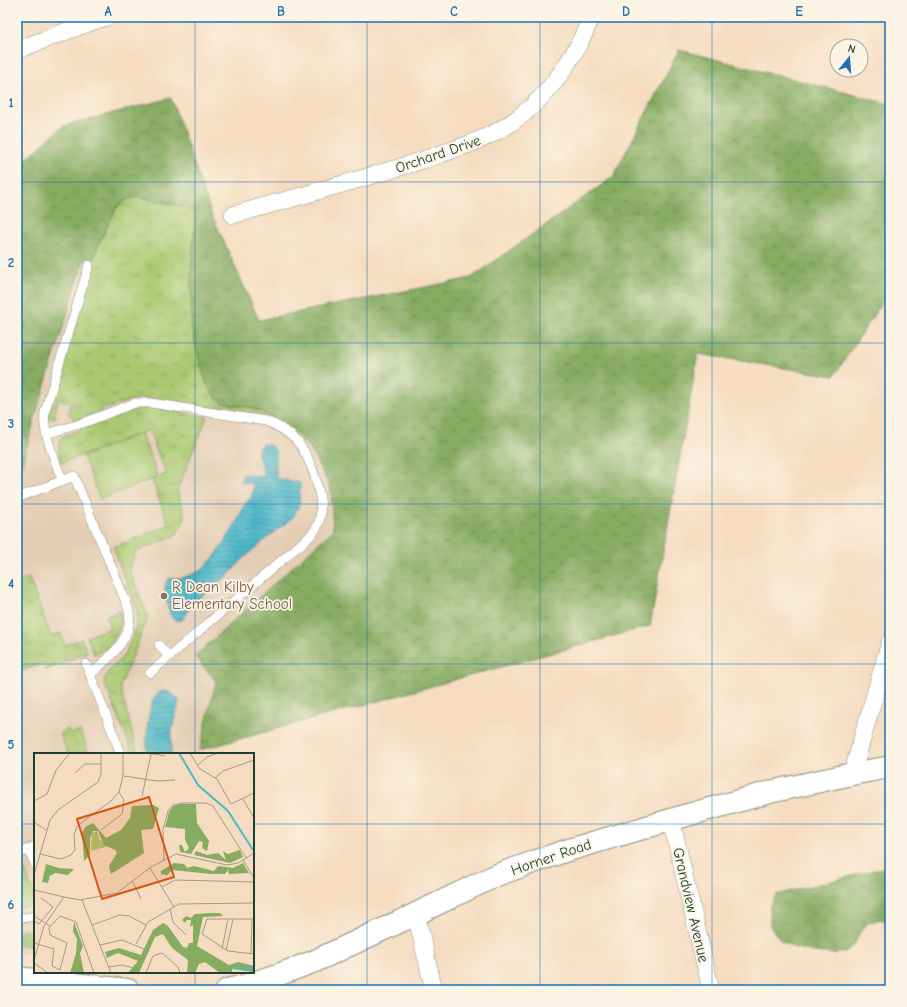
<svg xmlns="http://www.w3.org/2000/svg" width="907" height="1007" font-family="'Comic Neue',sans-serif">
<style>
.built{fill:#e3cdb4}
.grass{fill:url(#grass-tufts);stroke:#648252}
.forest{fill:url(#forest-crowns);stroke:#52744b}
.park{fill:#a9c870;stroke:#648252}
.garden{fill:url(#garden-dots);stroke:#648252}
.water{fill:url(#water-rules);stroke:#367a80}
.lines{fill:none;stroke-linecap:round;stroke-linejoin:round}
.lane-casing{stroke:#8a8c7a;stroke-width:10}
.street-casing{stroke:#8a8c7a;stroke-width:18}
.secondary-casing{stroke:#8a8c7a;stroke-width:24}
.lane{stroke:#fff;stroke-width:9}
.street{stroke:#fff;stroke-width:17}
.secondary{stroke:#fff;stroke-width:22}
.grid{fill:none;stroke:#1f6fb2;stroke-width:1;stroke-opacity:0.55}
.education-dot{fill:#8d6e63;stroke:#fcf5e5;stroke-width:1.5}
.labels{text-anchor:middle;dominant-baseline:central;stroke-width:3.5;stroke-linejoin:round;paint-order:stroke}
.street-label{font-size:15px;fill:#1f3d34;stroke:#fcf5e5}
.education-label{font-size:15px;fill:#785e54;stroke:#fcf5e5;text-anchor:start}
.inset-river{fill:none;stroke:#4eb8cb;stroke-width:2}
.inset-road{fill:none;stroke:#9f9c88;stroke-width:1}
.view{fill:#d45610;fill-opacity:0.15;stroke:#d45610;stroke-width:2}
.inset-edge{fill:none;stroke:#1f3d34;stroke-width:2}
.neatline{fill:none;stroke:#1f6fb2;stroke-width:1.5}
.grid-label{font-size:13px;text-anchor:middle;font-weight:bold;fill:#1f6fb2}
</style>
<defs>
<pattern id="grass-tufts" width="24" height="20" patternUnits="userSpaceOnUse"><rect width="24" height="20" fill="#a9c870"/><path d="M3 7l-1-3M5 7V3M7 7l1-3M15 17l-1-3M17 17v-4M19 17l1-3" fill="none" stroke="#89a45d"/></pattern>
<pattern id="forest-crowns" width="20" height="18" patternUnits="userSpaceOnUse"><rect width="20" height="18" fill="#86ac62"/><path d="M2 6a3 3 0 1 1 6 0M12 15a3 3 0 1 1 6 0" fill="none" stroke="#6d8d52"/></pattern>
<pattern id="garden-dots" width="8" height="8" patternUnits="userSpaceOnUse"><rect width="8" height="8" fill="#a9c870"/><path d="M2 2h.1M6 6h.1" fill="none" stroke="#89a45d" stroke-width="1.8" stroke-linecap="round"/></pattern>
<pattern id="water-rules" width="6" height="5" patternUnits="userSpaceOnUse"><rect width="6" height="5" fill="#4eb8cb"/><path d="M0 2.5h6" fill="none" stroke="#4097a6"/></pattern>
</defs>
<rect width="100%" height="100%" fill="#fcf5e5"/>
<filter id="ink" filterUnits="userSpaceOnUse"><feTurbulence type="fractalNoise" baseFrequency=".025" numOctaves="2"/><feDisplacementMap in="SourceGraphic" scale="8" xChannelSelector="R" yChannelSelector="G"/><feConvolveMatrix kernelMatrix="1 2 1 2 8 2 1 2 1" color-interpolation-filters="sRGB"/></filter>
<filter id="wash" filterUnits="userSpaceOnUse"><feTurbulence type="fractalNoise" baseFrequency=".012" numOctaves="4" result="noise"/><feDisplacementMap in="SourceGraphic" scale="16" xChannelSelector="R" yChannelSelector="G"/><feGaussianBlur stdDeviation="0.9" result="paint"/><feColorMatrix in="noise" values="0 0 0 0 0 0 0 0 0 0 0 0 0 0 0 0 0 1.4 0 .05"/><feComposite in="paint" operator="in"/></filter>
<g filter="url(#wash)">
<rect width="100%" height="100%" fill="#f5dcc0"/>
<!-- built -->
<path class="built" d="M75 211 211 213 279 366 406 510 216 681 199 754H35V955L17 953V374Z"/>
<!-- grass -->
<path class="grass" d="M138 197 177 205 191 210 195 214V221L191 278 192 327 200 362 207 385 233 405 248 407 262 412 277 419 250 413 147 398 131 400 115 405 74 421 72 416 68 414 71 403 59 399 54 415 57 416 52 419 48 417 52 396 98 245 117 207 128 199Z
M139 408H153L207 417 177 490 185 518 176 535 136 552 129 569 148 617 120 687 137 752V754H132L130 746 105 684C103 672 117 665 123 656 130 646 139 625 137 613 137 610 136 606 135 604L113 547 169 525 152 480 166 474 149 430 62 463C58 453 57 447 62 437L131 410Z
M29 578 51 637 60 633 65 645 82 639 87 652 46 670 43 663 22 671 19 669 17 664V583Z
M120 611 121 618V622C114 639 113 647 94 654L87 637 110 628 106 616Z
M68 729 70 734 80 731 89 754H68L60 733Z
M17 867 23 869 26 873 34 894 33 899 30 904 27 907H20L18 905 19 893H17Z"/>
<!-- forest -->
<path class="forest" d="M679 50 890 104V290L834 376 698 354 650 626 200 750 216 681 195 656 333 530 331 489 310 448 291 429 277 419 262 412 248 407 233 405 222 402 215 397 207 385 200 362 192 327 191 278 195 221V214L191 210 177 205 138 197 128 199 117 207 98 245 93 262 84 260 35 417 22 465 17 472V167L63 126 171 98 211 213 259 320 471 278 613 177Z
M890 866V923L881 919 869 922 861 930 854 945 845 952 833 954 815 952 796 948 781 941 770 926V906L776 895Z"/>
<!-- park -->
<path class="park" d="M141 433 158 477 100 499 83 456Z"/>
<!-- garden -->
<path class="garden" d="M17 930 35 932V947L17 944Z"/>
<!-- water -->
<path class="water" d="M262 444 270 445 276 451V478L300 483 299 504 294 516 247 555 227 576 190 605 188 610 182 620C179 621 175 621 173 619 169 616 165 594 165 588 165 585 167 582 168 579L175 578H182L201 571 216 555 233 529 246 503 252 496 254 484 241 482 243 474 264 477C263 472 263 467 261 463 258 454 255 452 262 444Z
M162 691C171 692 173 693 179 700 178 709 175 716 173 725 171 735 171 744 171 754H147C147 739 146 697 162 691Z"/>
</g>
<g filter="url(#ink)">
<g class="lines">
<!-- lane casing -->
<g class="lane-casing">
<path id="lane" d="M46 434 83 423 135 403H151L266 421C276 425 287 431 295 439 311 456 327 502 318 525 316 530 312 534 309 537L150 673
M62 480C55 459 42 434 45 411L89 265
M17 498 74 476 128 607C136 637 110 657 90 675
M159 645 169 657
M86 664 116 741 120 754
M28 849 35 864
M17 854 35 846
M17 917C23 918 30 918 35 915"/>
</g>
<!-- street casing -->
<g class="street-casing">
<path id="street" d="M17 50 96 20 107 17
M233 215C296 197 360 180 423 160 458 148 492 139 522 115 552 91 577 54 591 17
M852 774 890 642
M671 819 711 990
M416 914 434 990"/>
</g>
<!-- secondary casing -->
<g class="secondary-casing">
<path id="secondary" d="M17 978 128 990
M227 990 244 986 275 976 315 961 416 914 497 875 565 851 684 816 774 791 852 774 890 767"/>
</g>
<!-- lane -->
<use href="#lane" class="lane"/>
<!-- street -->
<use href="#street" class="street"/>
<!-- secondary -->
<use href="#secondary" class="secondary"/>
</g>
</g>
<!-- grid -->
<path class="grid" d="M195 17V754M367 17V990M540 17V990M712 17V990M17 182H890M17 343H890M17 504H890M17 664H890M17 824H35M253 824H890M195 972V990"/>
<!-- markers -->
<circle class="education-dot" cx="164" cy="596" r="4"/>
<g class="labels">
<!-- street labels -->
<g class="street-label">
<text transform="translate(438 154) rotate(-19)">Orchard Drive</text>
<text transform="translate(551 857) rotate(-19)">Horner Road</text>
<text transform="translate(691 905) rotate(77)">Grandview Avenue</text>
</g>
<!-- education labels -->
<g class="education-label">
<text x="172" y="587">R Dean Kilby<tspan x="172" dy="17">Elementary School</tspan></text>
</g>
</g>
<!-- overview -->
<g transform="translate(34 753)">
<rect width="220" height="220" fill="#f5dcc0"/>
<path d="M63 78 66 87 75 93 57 98 58 80Z" fill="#a9c870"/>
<path d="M146 51H162L163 70 175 88 173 98 168 95 169 89 165 88 157 101 146 99 145 92H148L151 99 155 95 151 87V76L131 74 135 59 139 53ZM119 52 125 55 119 76 107 77 110 100 77 121 75 113 83 100 81 97 70 92 64 78H59L56 85V102L50 108 48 80 51 74 59 70 72 85 87 77 96 65 98 53ZM206 97 209 104 196 110 160 102 162 98 173 102 184 100 192 107 189 98 194 101ZM140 110 150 111 153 115 160 113 180 118 184 113 199 115 209 110 215 120 195 121 194 117 191 121H177L138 117 133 122 127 121V118ZM12 111 25 115 40 116 34 122 21 120 16 123 14 130 8 129ZM177 160H186L189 163 169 164 163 193 195 212 204 209 220 213V219L198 216V220H186L171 209 165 211 161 220H153L154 207 138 195 129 181 121 184 105 220H94L104 208 84 200 73 205 71 199 85 195 107 202 119 177 129 170 134 173 149 194 153 195 155 190H159V172L156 174 157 167H153L151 170 148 167 152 163 157 165 161 161ZM40 169 49 193 46 200 50 220H36L42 200 43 186 39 178Z" fill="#86ac62"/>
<path class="inset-river" d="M145 0 164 32 194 58 219 97M199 215H220"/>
<path class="inset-road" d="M114 0 131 3M156 0 166 16 183 26 197 51 220 40M163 13 173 4 184 0M41 20 51 11H67M90 23 123 28 141 27M181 25 189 18 220 7M108 43 117 1M209 46 220 65M0 48 13 41 22 17 36 0M0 69 12 77M67 77 88 61 90 47 85 39M6 101 27 106 37 102 41 97 40 82 43 73 77 48 85 39 89 23V0M130 107 129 76 134 58 139 52 148 50H172L179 53 212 105M209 107 220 125M116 115 140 154M0 122 16 67 24 57 64 29 67 21V0M99 129 107 146M128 134 141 127 220 129M0 137 30 144M48 147 77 220M136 156 139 169 152 182M0 163 16 173M220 166H173L168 181 194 198 220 201M0 168 5 171 19 154 7 145M58 172 86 162 95 163 112 172M15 175 26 163 42 169 60 220M0 190 20 196 18 213 26 217 33 190 16 182 15 175M102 191 114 169 145 151 220 150M66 192 88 187 110 196M188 196 194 166M192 198 199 166M217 201 218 166M0 207 10 173 30 144 46 147 83 140 117 114 142 101 193 112 204 110 220 100M0 210 14 220M75 214 88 212 100 215M112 220 119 203 128 200 144 214 146 220"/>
<path class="view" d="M115 44 140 124 68 146 43 66Z"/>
<rect width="220" height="220" class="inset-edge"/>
</g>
<!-- margin -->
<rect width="907" height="1007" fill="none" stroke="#fcf5e5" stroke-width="44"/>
<!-- north arrow -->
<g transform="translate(849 58) rotate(17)"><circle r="19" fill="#fcf5e5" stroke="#a4ab9e"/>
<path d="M0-3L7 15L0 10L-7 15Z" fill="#1f6fb2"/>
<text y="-6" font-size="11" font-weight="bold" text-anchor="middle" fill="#1f3d34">N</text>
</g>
<rect x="22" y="22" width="863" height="963" class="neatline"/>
<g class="grid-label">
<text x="108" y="16">A</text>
<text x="281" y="16">B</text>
<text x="454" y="16">C</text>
<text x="626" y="16">D</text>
<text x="799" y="16">E</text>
<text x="11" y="107">1</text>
<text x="11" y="267">2</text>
<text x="11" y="428">3</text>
<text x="11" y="588">4</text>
<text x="11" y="749">5</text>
<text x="11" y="909">6</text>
</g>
</svg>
